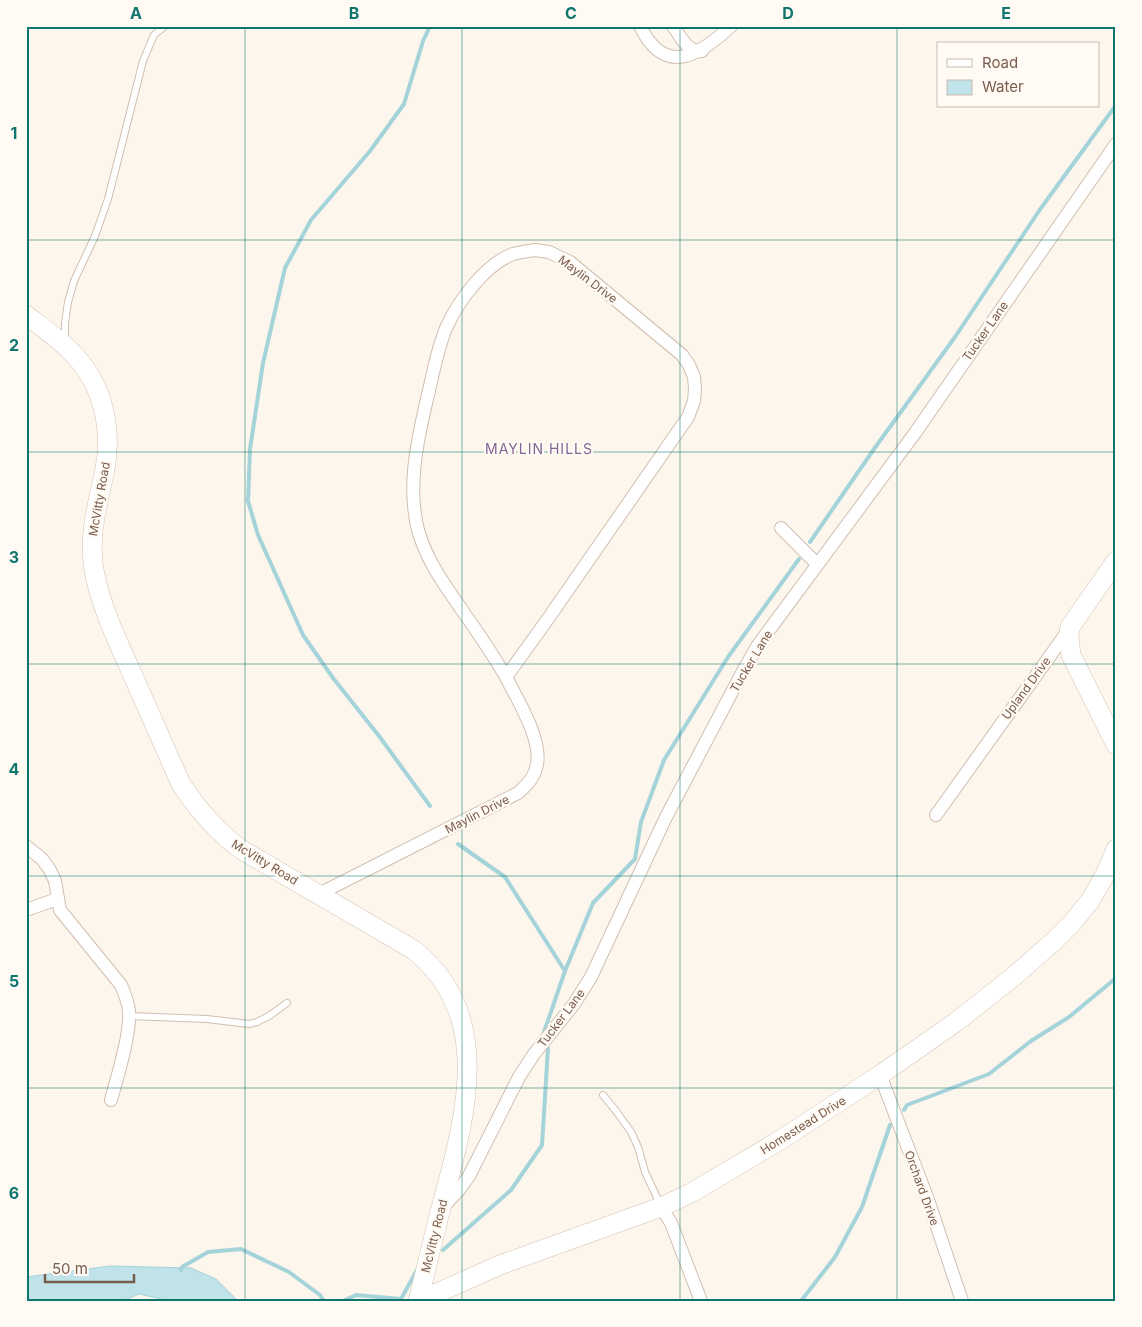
<svg xmlns="http://www.w3.org/2000/svg" width="1142" height="1327" font-family="Inter,sans-serif">
<style>
.water{fill:#bfe3e8;stroke:#a5d3da}
.lines{fill:none;stroke-linecap:round;stroke-linejoin:round}
.stream{stroke:#a5d3da;stroke-width:4}
.lane-casing{stroke:#d1beb0;stroke-width:8}
.street-casing{stroke:#d1beb0;stroke-width:14}
.secondary-casing{stroke:#d6c0b0;stroke-width:20}
.lane{stroke:#fff;stroke-width:6}
.street{stroke:#fff;stroke-width:12}
.secondary{stroke:#fff;stroke-width:19}
.grid{fill:none;stroke:#0f766e;stroke-width:1;stroke-opacity:0.55}
.labels{text-anchor:middle;dominant-baseline:central;stroke-width:4.5;stroke-linejoin:round;paint-order:stroke}
.street-label{font-size:12px;fill:#7a5c4d;stroke:#fffaf3}
.neighbourhood-label{font-size:14px;letter-spacing:1px;fill:#846695;stroke:#fffaf3}
.neatline{fill:none;stroke:#0f766e;stroke-width:2}
.grid-label{font-size:16px;text-anchor:middle;font-weight:bold;fill:#0f766e}
</style>
<rect width="100%" height="100%" fill="#fdf6ec"/>
<!-- water -->
<path class="water" d="M110 1266 191 1268 216 1279 238 1301H170L139 1294 123 1301H26V1277Z"/>
<g class="lines">
<!-- stream -->
<path class="stream" d="M430 26 423 41 404 104 370 151 311 220 285 268 263 363 250 449 248 501 258 535 303 635 333 678 379 736 430 806
M810 542 874 449 955 337 1041 208 1116 105
M458 844 505 877 565 971
M544 1032 565 971 593 903 635 859 641 822 664 760 728 657 799 559
M904 1110 907 1105 989 1074 1031 1041 1069 1017 1116 978
M443 1250 511 1190 542 1145 548 1048
M181 1270 182 1267 208 1252 241 1249 289 1272 320 1295 324 1301
M343 1301 356 1295 401 1299 417 1270
M801 1301 835 1257 862 1207 890 1125"/>
<!-- lane casing -->
<g class="lane-casing">
<path id="lane" d="M65 342V323L68 302 74 281 95 236 108 199 143 61 154 35 165 26
M129 1016 207 1019 249 1024 257 1022 269 1016 287 1003
M603 1095 616 1111 631 1132 638 1147 645 1172 661 1206"/>
</g>
<!-- street casing -->
<g class="street-casing">
<path id="street" d="M640 26C665 78 700 55 731 26
M673 26C680 36 688 53 702 51
M535 250 549 252 570 262 682 355 689 365 694 377 695 389 694 401 688 417 545 623 506 677C493 655 479 634 464 613 446 587 427 562 418 530 407 487 417 442 427 399 433 375 437 348 447 326 459 300 486 264 513 254 520 252 528 251 535 250Z
M781 528 817 564
M936 815 1070 628
M26 846 42 859 50 870 55 881 60 910 121 985C125 994 128 1002 129 1011 131 1033 117 1078 111 1100
M319 894 518 793C527 785 535 777 537 764 542 739 517 699 506 677
M26 910 57 899
M880 1075 927 1197 962 1301
M443 1207 459 1190 469 1176 519 1077 534 1054 574 1004 591 977 666 817 742 673 758 645 915 433 1116 144
M661 1207 671 1223 701 1301"/>
</g>
<!-- secondary casing -->
<g class="secondary-casing">
<path id="secondary" d="M26 315C43 328 61 340 75 356 104 387 112 429 105 469 98 503 88 535 94 570 100 604 116 638 130 669 147 707 164 746 181 784 198 810 216 831 242 850L414 950C497 1017 464 1121 441 1208 433 1239 426 1270 418 1301
M1116 561 1070 627 1069 637 1071 655 1116 745
M419 1301 500 1265 661 1207 691 1193 782 1139 880 1075 956 1022 1013 977 1054 941 1072 923 1090 901 1105 875 1116 849"/>
</g>
<!-- lane -->
<use href="#lane" class="lane"/>
<!-- street -->
<use href="#street" class="street"/>
<!-- secondary -->
<use href="#secondary" class="secondary"/>
</g>
<!-- grid -->
<path class="grid" d="M245 26V1301M462 26V1301M680 26V1301M897 26V1301M26 240H1116M26 452H1116M26 664H1116M26 876H1116M26 1088H1116"/>
<g class="labels">
<!-- street labels -->
<g class="street-label">
<text transform="translate(588 279) rotate(37)">Maylin Drive</text>
<text transform="translate(985 331) rotate(-55)">Tucker Lane</text>
<text transform="translate(99 499) rotate(-80)">McVitty Road</text>
<text transform="translate(751 661) rotate(-59)">Tucker Lane</text>
<text transform="translate(1026 688) rotate(-54)">Upland Drive</text>
<text transform="translate(477 814) rotate(-27)">Maylin Drive</text>
<text transform="translate(265 862) rotate(31)">McVitty Road</text>
<text transform="translate(561 1018) rotate(-53)">Tucker Lane</text>
<text transform="translate(803 1125) rotate(-32)">Homestead Drive</text>
<text transform="translate(922 1188) rotate(70)">Orchard Drive</text>
<text transform="translate(434 1236) rotate(-76)">McVitty Road</text>
</g>
<!-- neighbourhood labels -->
<g class="neighbourhood-label">
<text x="539" y="448">MAYLIN HILLS</text>
</g>
</g>
<!-- border -->
<rect width="1142" height="1327" fill="none" stroke="#fffaf3" stroke-width="55"/>
<!-- legend -->
<rect x="937" y="42" width="162" height="65" fill="#fffaf3" stroke="#cabbb1"/>
<rect x="947" y="59" width="25" height="8" fill="#ffffff" stroke="#cabbb1"/>
<text x="982" y="68" font-size="15" fill="#7a5c4d">Road</text>
<rect x="947" y="80" width="25" height="15" fill="#bfe3e8" stroke="#cabbb1"/>
<text x="982" y="92" font-size="15" fill="#7a5c4d">Water</text>
<!-- scale -->
<path d="M45 1274v8h89v-8" fill="none" stroke="#7a5c4d" stroke-width="2.5"/>
<text x="52" y="1274" font-size="15" fill="#7a5c4d" stroke="#fffaf3" stroke-width="4" paint-order="stroke">50 m</text>
<rect x="28" y="28" width="1086" height="1272" class="neatline"/>
<g class="grid-label">
<text x="136" y="19">A</text>
<text x="354" y="19">B</text>
<text x="571" y="19">C</text>
<text x="788" y="19">D</text>
<text x="1006" y="19">E</text>
<text x="14" y="139">1</text>
<text x="14" y="351">2</text>
<text x="14" y="563">3</text>
<text x="14" y="775">4</text>
<text x="14" y="987">5</text>
<text x="14" y="1199">6</text>
</g>
</svg>
